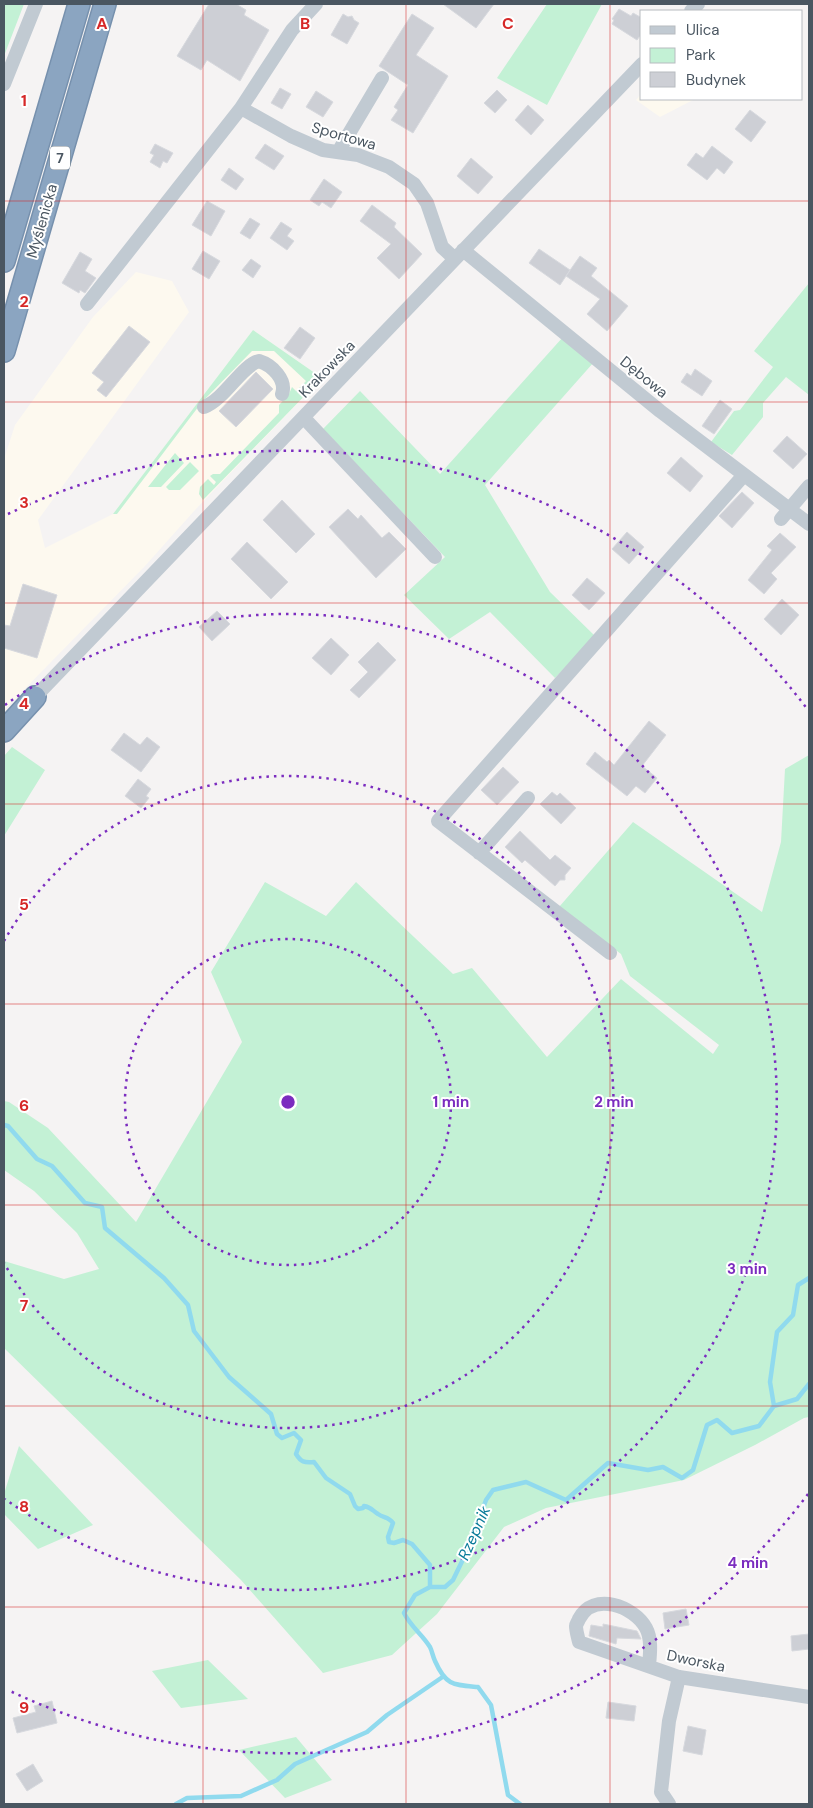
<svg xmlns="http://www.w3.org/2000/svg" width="813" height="1808" font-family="'DM Sans',sans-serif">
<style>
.commercial{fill:#fdf9ef}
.green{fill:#c3f1d5}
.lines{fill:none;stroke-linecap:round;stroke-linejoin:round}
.stream{stroke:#90daee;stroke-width:4.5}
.building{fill:#cdcfd5;stroke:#d7d9de}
.highway-casing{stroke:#7690ad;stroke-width:24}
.minor{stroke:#c1cad2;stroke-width:14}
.highway{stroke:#8ba5c1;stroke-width:21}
.grid{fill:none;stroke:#d62828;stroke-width:1;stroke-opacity:0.55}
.ring{fill:none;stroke:#7b2cbf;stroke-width:2.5;stroke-dasharray:2.5 5}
.labels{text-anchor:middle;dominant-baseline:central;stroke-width:4;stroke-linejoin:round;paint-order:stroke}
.shield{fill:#fff;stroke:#808990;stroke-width:1}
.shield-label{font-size:14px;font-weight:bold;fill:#4a5661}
.street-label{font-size:15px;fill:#4a5661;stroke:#fff}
.water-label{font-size:16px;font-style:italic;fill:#0c7c9b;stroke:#fff}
.grid-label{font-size:16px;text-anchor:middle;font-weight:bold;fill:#d62828;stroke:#fff;stroke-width:4;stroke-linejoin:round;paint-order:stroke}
.centre{fill:#7b2cbf;stroke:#fff;stroke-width:2.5}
.ring-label{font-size:15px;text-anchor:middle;font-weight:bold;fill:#7b2cbf;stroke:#fff;stroke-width:4;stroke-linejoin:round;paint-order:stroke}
</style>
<rect width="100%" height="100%" fill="#f5f3f3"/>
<!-- commercial -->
<path class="commercial" d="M642 93V99H695L660 117 636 100Z
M136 272 172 281 189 312 38 520 45 548 113 514 253 330 322 378 195 510 145 566 4 710V459L15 425 93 317Z"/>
<!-- green -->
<path class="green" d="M4 4H24L4 56Z
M547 4H602L547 105 497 78Z
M809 283V395L786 377 763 403V417L732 455 711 442 734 411 740 410 773 367 754 351Z
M253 330 322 378 203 500 199 494 200 487 208 479 214 485 216 482 210 476 213 474H220L279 413V405L289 394 292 387 296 391 306 381 274 351H252L202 402 117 514H113Z
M563 337 594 362 485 485 550 592 595 636 555 678 490 612 449 639 404 595 445 557 323 429 360 391 440 474Z
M175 453 184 463 161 487H148Z
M190 462 199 471 180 490H169L166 487Z
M12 747 45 770 4 836V756Z
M809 755V1417L804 1418 755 1445 684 1480 546 1508 504 1527 437 1614 392 1655 323 1673 241 1580 4 1348V1261L64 1279 99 1269 77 1233 34 1191 4 1170V1101L9 1102 48 1128 136 1222 242 1042 211 972 265 882 326 916 356 882 453 974 472 968 547 1057 621 979 713 1054 719 1045 630 976 621 954 559 907 633 822 762 912 781 842 785 769Z
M19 1446 93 1525 38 1549 4 1514V1494Z
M208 1660 248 1699 181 1708 152 1671Z
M296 1737 332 1780 285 1798 239 1750Z"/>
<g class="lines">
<!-- stream -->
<path class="stream" d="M4 1125 8 1126 37 1159 52 1166 85 1203 102 1207 105 1228 164 1278 188 1305 194 1331 229 1377 271 1414 277 1434 282 1438 294 1433 301 1440 296 1454C301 1462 304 1463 314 1462L326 1478 350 1494 355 1506 358 1509 363 1508 364 1506C371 1507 373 1511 378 1514 384 1518 389 1517 393 1523L388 1537 389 1542 394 1543 403 1540 412 1544 430 1565V1587
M774 1406 770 1382 777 1332 793 1315 798 1285 809 1278
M176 1804 187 1798 241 1796 277 1780 295 1764 367 1732 387 1715 444 1676
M520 1804 508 1795 491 1705 478 1687C454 1685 446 1686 435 1661 433 1657 432 1651 430 1647 422 1634 411 1627 404 1613L415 1595 430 1587H445L453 1580 469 1547 486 1500 493 1490 526 1482 566 1500 608 1463 648 1470 663 1467 682 1478 693 1470 707 1425 717 1420 732 1433 759 1426 774 1406 797 1399 809 1384"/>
</g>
<!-- building -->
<path class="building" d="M209 4H236L246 10 244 15 269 30 240 81 207 60 201 70 177 56Z
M443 4H494L476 28Z
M619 9 631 16 633 13 642 18V33L637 40 612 24 614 20 612 19Z
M343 14 348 17 352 16 354 20 359 23 347 44 331 35Z
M412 14 434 28 416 55 448 76 413 133 391 120 398 110 394 107 408 85 379 66Z
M280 88 291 94 282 109 271 103Z
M497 90 507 100 495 113 484 103Z
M316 91 333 102 323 117 306 107Z
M528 105 544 120 531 135 515 120Z
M750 110 766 122 751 142 735 129Z
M155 144 173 153 167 163 163 161 160 168 150 162 154 155 150 153Z
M265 144 284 156 274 170 255 158Z
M712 146 733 162 724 174 717 168 707 180 687 165 696 153 703 158Z
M471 158 493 177 478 194 457 176Z
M229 168 244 179 236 190 221 180Z
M324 179 342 192 331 208 322 202 319 206 310 200Z
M207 201 225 211 211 236 192 225Z
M372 205 396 223 394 227 422 254 399 279 377 258 391 244 360 221Z
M250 218 260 224 250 239 240 233Z
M281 222 292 229 287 236 294 241 287 250 270 238Z
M539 249 570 270 560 285 529 263Z
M203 251 220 261 209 279 192 269Z
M80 252 92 259 85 271 96 278 85 293 80 290 79 293 62 283Z
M580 256 597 268 591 276 628 306 607 331 587 314 600 299 566 276Z
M251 259 261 266 253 278 242 270Z
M129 326 150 342 106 397 97 390 104 382 92 373Z
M300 327 315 338 300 359 284 348Z
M695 369 712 381 702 396 681 382 687 373 691 376Z
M256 372 273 389 236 427 219 411Z
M720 400 732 409 714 434 702 426Z
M787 436 807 454 793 469 773 451Z
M681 457 703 476 690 492 667 473Z
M742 492 754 503 732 528 719 516Z
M282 500 315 534 296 553 263 520Z
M348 509 358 519 361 515 382 538 389 532 406 549 376 578 329 527Z
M627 532 644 547 629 564 612 549Z
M780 533 796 547 771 573 777 579 764 594 748 580 772 550 767 546Z
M247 542 288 582 271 599 231 559Z
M587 578 605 593 589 610 572 595Z
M23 584 57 595 37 658 4 648V625L10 626Z
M782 599 799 615 781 635 764 619Z
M217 611 230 624 212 641 199 627Z
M331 638 349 655 331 675 312 658Z
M378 642 396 660 359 698 350 690 368 672 358 662Z
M649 721 666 735 642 766 657 778 645 793 636 786 627 796 586 764 595 752 607 762 609 760 614 765Z
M124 733 140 745 147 737 160 747 141 772 111 750Z
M503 767 519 782 497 805 481 790Z
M138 779 151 789 146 796 149 798 141 808 125 796Z
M552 792 557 796 560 793 576 808 561 824 540 804Z
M520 831 550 860 555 855 571 868 565 875V880H560L555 886 525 860 522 863 505 847Z
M686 1609 689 1625 665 1629 663 1613Z
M603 1624 637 1631 641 1639 617 1638 616 1644 589 1636 591 1625 603 1627Z
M809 1634V1649L792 1651 791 1636Z
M52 1701 57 1723 17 1733 13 1718 36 1712 34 1706Z
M608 1702 636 1706 634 1721 606 1718Z
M688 1726 706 1730 702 1755 683 1751Z
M33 1764 43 1781 27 1791 16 1774Z"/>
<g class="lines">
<!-- highway casing -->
<g class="highway-casing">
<path id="highway" d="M4 261 79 4
M4 351 105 4
M4 731 35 697"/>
</g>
<!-- minor -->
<path class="minor" d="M691 11 698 4
M4 84 36 4
M241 108 291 136 323 150 358 155 389 167 414 184 427 203 442 247 455 259
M338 152 382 78
M463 250 660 411 809 524
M87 304 241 108 292 30 316 4
M204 407C225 399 242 365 259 361 272 365 287 380 282 394
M304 418 435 557
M781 519 809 486
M35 697 642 64
M479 853 528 798
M610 953 438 821 744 475
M649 1666C650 1654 652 1639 646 1628 634 1606 593 1591 579 1619 578 1622 576 1624 576 1626 576 1631 578 1637 579 1642L679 1677 809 1697
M669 1804 661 1792 669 1721 679 1677"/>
<!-- highway -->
<use href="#highway" class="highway"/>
</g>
<!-- grid -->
<path class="grid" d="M203 4V1804M406 4V1804M610 4V1804M4 201H809M4 402H809M4 603H809M4 804H809M4 1004H809M4 1205H809M4 1406H809M4 1607H809"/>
<!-- distance rings -->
<g class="ring">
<circle cx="288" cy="1102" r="163"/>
<path d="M4 941A326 326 0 1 1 4 1263"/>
<path d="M5 705A488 488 0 1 1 5 1499"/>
<path d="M808 1494A651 651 0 0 1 8 1690M8 514A651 651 0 0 1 808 710"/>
</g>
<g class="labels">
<!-- shield labels -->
<rect class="shield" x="50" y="146.5" width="20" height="23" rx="4"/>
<g class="shield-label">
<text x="60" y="158">7</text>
</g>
<!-- street labels -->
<g class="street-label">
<text transform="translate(344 136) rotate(16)">Sportowa</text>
<text transform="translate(42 221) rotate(-74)">Myślenicka</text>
<text transform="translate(327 369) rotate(-46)">Krakowska</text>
<text transform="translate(644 377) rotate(39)">Dębowa</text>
<text transform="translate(696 1661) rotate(12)">Dworska</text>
</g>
<!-- water labels -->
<g class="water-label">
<text transform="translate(474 1533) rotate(-66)">Rzepnik</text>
</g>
</g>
<g class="grid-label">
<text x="102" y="29">A</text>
<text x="305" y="29">B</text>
<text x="508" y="29">C</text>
<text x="24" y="106">1</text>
<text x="24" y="307">2</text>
<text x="24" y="508">3</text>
<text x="24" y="709">4</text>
<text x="24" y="910">5</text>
<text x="24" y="1111">6</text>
<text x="24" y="1311">7</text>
<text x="24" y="1512">8</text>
<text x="24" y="1713">9</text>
</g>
<circle cx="288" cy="1102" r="8" class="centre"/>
<g class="ring-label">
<text x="451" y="1107">1 min</text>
<text x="614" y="1107">2 min</text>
<text x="747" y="1274">3 min</text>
<text x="748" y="1568">4 min</text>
</g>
<!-- border -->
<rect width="813" height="1808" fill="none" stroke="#4a5661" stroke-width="10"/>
<!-- legend -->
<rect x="640" y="10" width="162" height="90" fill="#ffffff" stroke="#b7bbc0"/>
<rect x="650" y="26" width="25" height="8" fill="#c1cad2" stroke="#b7bbc0"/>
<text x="686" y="35" font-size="15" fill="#4a5661">Ulica</text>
<rect x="650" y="48" width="25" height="15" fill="#c3f1d5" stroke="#b7bbc0"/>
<text x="686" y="60" font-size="15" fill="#4a5661">Park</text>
<rect x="650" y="72" width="25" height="15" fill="#cdcfd5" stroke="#b7bbc0"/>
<text x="686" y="85" font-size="15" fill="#4a5661">Budynek</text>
</svg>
